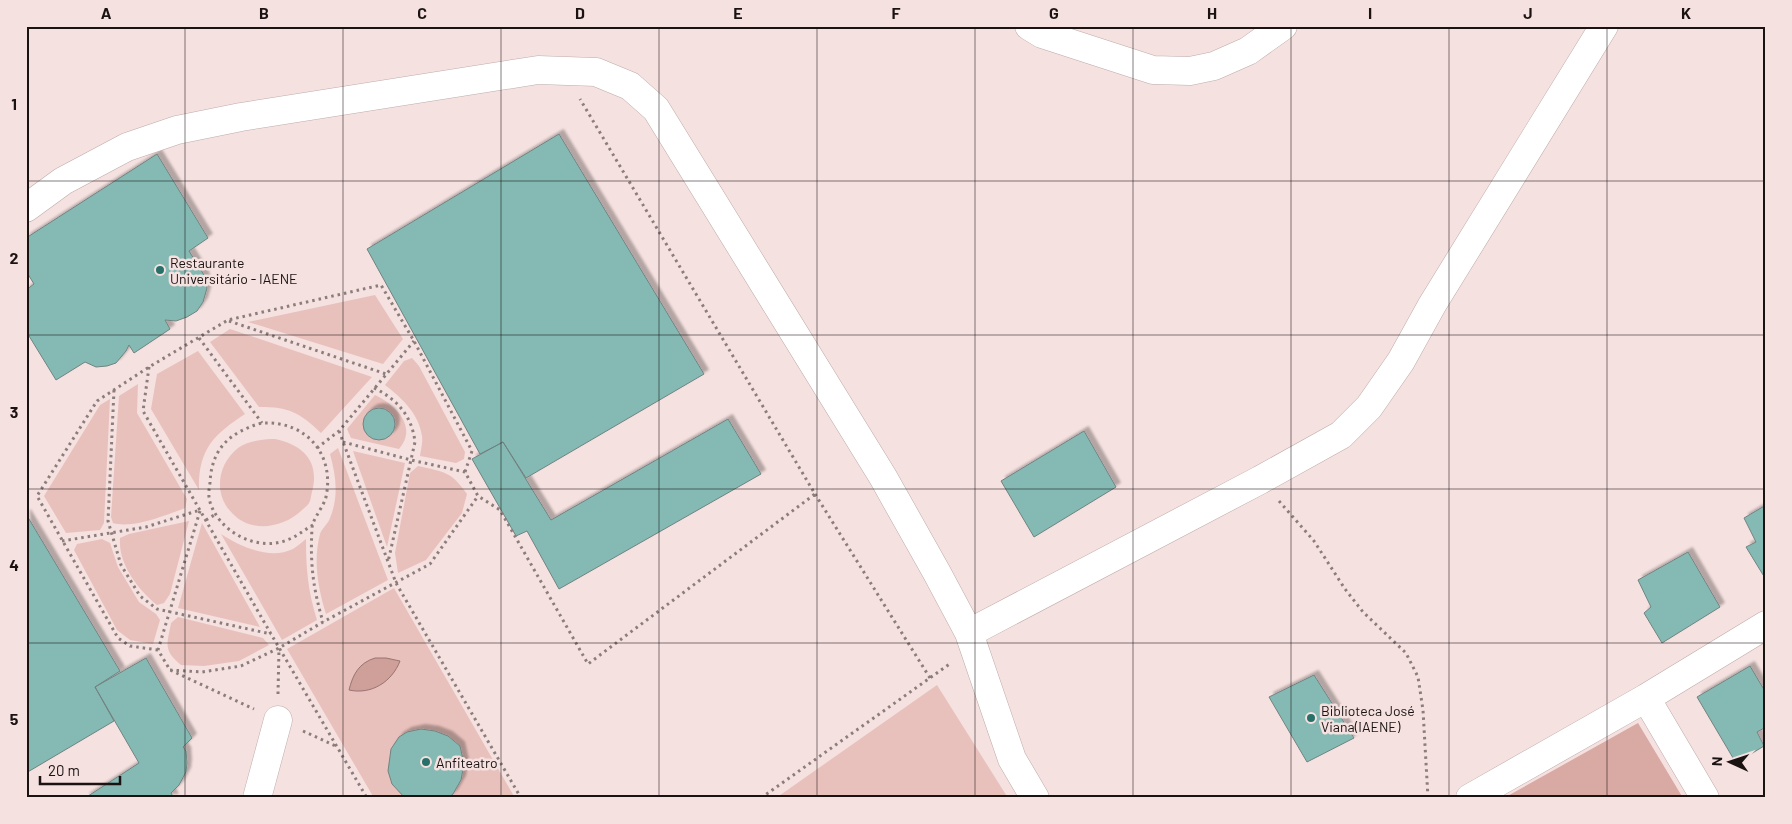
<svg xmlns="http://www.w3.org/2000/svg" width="1792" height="824" font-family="Barlow,sans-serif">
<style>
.green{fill:#e9c1bc}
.forest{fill:#d9a9a4}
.water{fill:#cf9f9a;stroke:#997571}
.building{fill:#84bab3;stroke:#718381;filter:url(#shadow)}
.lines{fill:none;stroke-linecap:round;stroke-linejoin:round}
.minor-casing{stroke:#beacaa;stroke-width:29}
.path{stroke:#8b7d7b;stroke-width:3;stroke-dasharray:2.5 4;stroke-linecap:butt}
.minor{stroke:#fff;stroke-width:28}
.grid{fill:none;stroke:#1a1312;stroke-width:1;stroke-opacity:0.55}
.poi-dot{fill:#28716a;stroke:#f5e1df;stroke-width:2}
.labels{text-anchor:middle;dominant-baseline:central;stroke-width:5;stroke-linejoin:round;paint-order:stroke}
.poi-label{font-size:14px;fill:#1a1312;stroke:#f5e1df;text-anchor:start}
.neatline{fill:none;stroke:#1a1312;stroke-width:2}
.grid-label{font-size:16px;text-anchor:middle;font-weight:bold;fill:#1a1312}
</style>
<defs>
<filter id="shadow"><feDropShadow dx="4.5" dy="-4.5" stdDeviation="1" flood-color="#0004"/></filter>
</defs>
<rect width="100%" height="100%" fill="#f5e1df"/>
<!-- green -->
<path class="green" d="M375 295 403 339 383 364 248 322Z
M230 329 372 377 321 433C299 412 289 407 259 407L210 342Z
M198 351 245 414C213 435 198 450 199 490L151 409 157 374Z
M412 358 419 366 465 452 464 459 456 463 420 456C421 449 423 442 422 436 419 414 402 398 385 385L404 361Z
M138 384 137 413 187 499 185 508C166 515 133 529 113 523L111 517 119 396Z
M375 395C396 405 418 427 399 449L351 438 347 429Z
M110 399 104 523 100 530 66 533 44 496 100 405Z
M275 439C304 445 320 462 312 492 311 495 311 500 309 503 307 506 303 509 301 511 283 528 251 533 233 514 213 495 217 465 238 448 248 441 263 439 275 439Z
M338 448 388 580 326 614C318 588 313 561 320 534 322 528 328 524 330 518 339 496 336 476 330 454Z
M353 451 405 463 387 547Z
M418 466C444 472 451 471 467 494L462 513 426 560 398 573 395 553 410 473Z
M189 521 170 594 164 603 157 605C138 589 118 564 120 538L129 534Z
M202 523 260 627 178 608Z
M221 534C241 547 270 560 293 549 298 546 302 542 306 539 306 570 308 591 317 620L282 640Z
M102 539 110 543 118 567 139 602 156 614 160 620 153 644 130 640 117 630 74 550 77 544Z
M394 588 515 798H374L287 649Z
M178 617 263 638 269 645 239 661 204 666 181 665C163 650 167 645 171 623Z
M937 685 1008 798H776Z"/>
<!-- forest -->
<path class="forest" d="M1638 723 1683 798H1504Z"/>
<!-- water -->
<path class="water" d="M375 658H386L400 661C392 682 371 695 349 690 353 674 359 663 375 658Z"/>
<!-- building -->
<path class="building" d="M559 134 704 374 526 478 503 442 480 454 367 249Z
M157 154 208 238 189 251 204 275 207 288 203 302 197 311 187 317 176 321 165 320 170 329 134 353 129 345 126 351 116 363 107 366 96 367 85 362 56 380 26 331V290L34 284 26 271V238Z
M363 424a16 16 0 1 1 32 0a16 16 0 1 1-32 0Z
M728 419 761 474 559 589 527 531 516 536 472 459 503 442 551 520Z
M1084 431 1116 487 1034 537 1001 481Z
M1766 505V577L1765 578 1746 547 1756 542 1744 518Z
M26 514 120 671 95 687 114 721 26 773Z
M1688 552 1720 607 1662 643 1644 613 1651 607 1638 580Z
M146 658 192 738 183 747 186 751 187 763 186 772 179 785 171 793 174 798H85L139 763 95 687Z
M1750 666 1766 693V727L1757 732 1764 746 1736 763 1697 697Z
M1314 675 1354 738 1307 762 1269 697Z
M421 729 435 731 448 736 460 746 464 764 461 780 453 794 448 798H405L392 784 388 771 391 749 399 737 407 732Z"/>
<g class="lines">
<!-- minor casing -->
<g class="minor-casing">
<path id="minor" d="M1029 26 1042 34 1153 70 1190 71 1214 66 1248 51 1283 26
M26 208 63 181 127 147 177 130 241 117 538 70 596 72 630 86 656 109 883 477 937 573 969 633 1012 759 1035 798
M969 633 1260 480 1341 435 1369 407 1401 361 1432 305 1604 26
M1646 698 1705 798
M257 798 278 720
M1470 798 1646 698 1766 625"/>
</g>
<!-- path -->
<path class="path" d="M229 321 386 374
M199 338 262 423
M149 367 143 411 271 634 367 798
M374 388C397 399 412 416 415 442L388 562
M114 390 108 521 121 565 140 596 157 609 271 634
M339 431 396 583 521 798
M343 442 411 460 465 472 478 496 500 510 588 664 815 494 580 99
M317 448 339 431 414 341
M815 494 930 678
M1279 501 1314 541 1345 589 1363 612 1406 653 1418 677 1423 710 1428 798
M200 511 158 650 170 670 254 709
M206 520 216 514
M313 525C304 530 296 537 287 540 257 552 219 532 210 502 208 496 209 488 210 483 211 459 220 442 241 431 248 428 255 424 263 423 306 421 335 454 326 497 323 508 313 518 312 528 310 564 313 588 323 622
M62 541 146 527 200 510
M158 650 130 646 118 638 37 496 97 401 149 367 228 320 381 285 414 341 472 451 465 472
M170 670 202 672 241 666 279 648 323 622 430 564 478 496
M278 694 279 648
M303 731 338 747
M761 798 951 663"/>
<!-- minor -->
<use href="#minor" class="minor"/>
</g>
<!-- grid -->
<path class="grid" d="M185 26V798M343 26V798M501 26V798M659 26V798M817 26V798M975 26V798M1133 26V798M1291 26V798M1449 26V798M1607 26V798M26 181H1766M26 335H1766M26 489H1766M26 643H1766"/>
<!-- markers -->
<g class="poi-dot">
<circle cx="160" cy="270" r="5"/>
<circle cx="1311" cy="718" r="5"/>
<circle cx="426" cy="762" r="5"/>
</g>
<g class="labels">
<!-- poi labels -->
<g class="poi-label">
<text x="170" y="262">Restaurante<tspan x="170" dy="16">Universitário - IAENE</tspan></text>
<text x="1321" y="710">Biblioteca José<tspan x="1321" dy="16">Viana(IAENE)</tspan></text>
<text x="436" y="762">Anfiteatro</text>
</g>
</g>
<!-- border -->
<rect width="1792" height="824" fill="none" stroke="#f5e1df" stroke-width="55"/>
<!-- north arrow -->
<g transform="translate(1730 762) rotate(273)" stroke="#f5e1df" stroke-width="4" paint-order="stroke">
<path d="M0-4L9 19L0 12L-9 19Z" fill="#1a1312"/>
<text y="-8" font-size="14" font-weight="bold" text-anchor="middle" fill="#1a1312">N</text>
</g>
<!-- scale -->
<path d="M40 776v8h80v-8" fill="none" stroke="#1a1312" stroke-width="2.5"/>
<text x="48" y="776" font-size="15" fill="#1a1312" stroke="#f5e1df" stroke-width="4" paint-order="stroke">20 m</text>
<rect x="28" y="28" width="1736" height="768" class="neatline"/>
<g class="grid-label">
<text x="106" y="19">A</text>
<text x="264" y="19">B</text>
<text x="422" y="19">C</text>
<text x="580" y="19">D</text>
<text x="738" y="19">E</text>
<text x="896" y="19">F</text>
<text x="1054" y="19">G</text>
<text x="1212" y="19">H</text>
<text x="1370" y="19">I</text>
<text x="1528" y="19">J</text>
<text x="1686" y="19">K</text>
<text x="14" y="110">1</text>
<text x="14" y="264">2</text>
<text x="14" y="418">3</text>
<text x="14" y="571">4</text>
<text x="14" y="725">5</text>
</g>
</svg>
